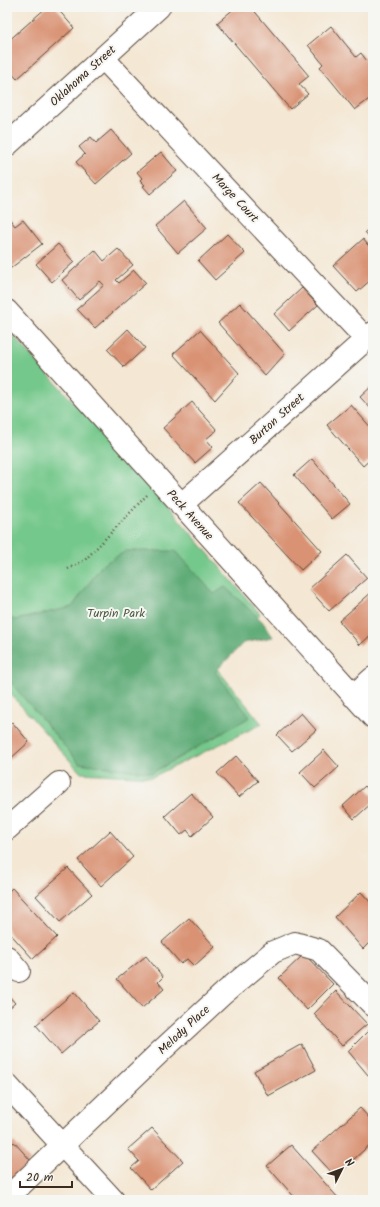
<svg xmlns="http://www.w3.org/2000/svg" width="380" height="1207" font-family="Kalam,sans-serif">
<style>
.green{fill:#74c88b;stroke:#587954}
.forest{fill:#5fac77;stroke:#4d6b4a}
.building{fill:#d99273}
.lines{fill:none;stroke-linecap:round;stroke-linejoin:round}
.minor-casing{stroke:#574639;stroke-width:24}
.path{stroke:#574639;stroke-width:2.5;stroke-dasharray:1 3;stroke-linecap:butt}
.minor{stroke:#fff;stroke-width:22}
.labels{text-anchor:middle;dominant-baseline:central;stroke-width:4;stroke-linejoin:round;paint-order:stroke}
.street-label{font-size:12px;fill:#3b2a1e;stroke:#f6f6f2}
.park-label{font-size:12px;fill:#4c593f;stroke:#f6f6f2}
</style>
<rect width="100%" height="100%" fill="#f6f6f2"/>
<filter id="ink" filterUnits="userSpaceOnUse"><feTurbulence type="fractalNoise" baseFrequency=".025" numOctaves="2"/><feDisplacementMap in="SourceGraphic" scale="8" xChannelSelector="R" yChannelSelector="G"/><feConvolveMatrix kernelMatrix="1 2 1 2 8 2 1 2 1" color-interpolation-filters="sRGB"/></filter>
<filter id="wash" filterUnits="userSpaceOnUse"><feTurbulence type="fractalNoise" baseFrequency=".012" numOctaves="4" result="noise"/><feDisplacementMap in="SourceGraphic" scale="16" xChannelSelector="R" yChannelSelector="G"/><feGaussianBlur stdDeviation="0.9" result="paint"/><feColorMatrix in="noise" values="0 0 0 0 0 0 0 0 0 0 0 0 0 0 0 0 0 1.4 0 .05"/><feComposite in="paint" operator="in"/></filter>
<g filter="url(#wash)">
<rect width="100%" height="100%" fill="#f4e7d3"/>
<!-- green -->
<path class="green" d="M7 329 166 504 260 614 213 664 262 724 152 777 81 773 7 690Z"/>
<!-- forest -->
<path class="forest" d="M126 551H176L214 594 225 587 262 621 273 637 243 643 215 672 250 717 152 773 79 763 7 678V617L15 620 72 607 102 565Z"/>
<g id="blocks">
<!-- building -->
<path class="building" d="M47 7H56L74 28 17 79 7 68V42Z
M236 7H251L309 76 299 84 308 94 290 109 217 23Z
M331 26 356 57 361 53 367 61 373 56V96L355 110 320 67 323 64 308 45Z
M111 130 131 153 96 184 76 162 85 154 79 147 91 137 96 143Z
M161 152 177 171 150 194 143 186 145 185 140 180 142 178 137 172Z
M184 201 207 228 178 253 155 226Z
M7 216 15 226 23 220 42 244 7 271Z
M373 226V241L365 232Z
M227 234 245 253 215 280 198 261Z
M363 239 373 251V278L357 292 333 266Z
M58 244 74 262 52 282 36 264Z
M118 249 133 265 116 280 119 283 134 270 146 283 95 328 77 309 104 285 100 281 79 300 62 280 95 250 104 261Z
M302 288 318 305 289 331 274 314Z
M240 303 285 354 265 376 218 323Z
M128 329 145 348 124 367 107 349Z
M200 330 239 373 215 400 173 354Z
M373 385V411L360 397Z
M192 402 217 430 206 439 213 447 195 463 163 428Z
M351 405 373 430V457L363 466 327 425Z
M312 459 350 504 332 519 294 475Z
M261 483 322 551 301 570 239 503Z
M347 555 367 578 329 611 309 589Z
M373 591V633L360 645 339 621Z
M301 713 316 730 292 751 277 735Z
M12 722 29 742 9 760 7 757V727Z
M324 750 339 767 315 788 300 772Z
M236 756 258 781 239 797 217 773Z
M365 786 373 795V802L354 819 343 806Z
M191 793 213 817 192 836 187 830 181 835 165 816Z
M110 831 133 857 101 886 78 860Z
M68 868 92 894 60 922 36 896Z
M12 888 57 937 33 959 7 930V893Z
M361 892 373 905V939L363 949 335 917Z
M189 918 215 947 194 966 187 959 181 964 162 942Z
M304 954 333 984 307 1010 279 978Z
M146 956 163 977 158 982 164 989 142 1008 117 979Z
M336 991 367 1024 342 1046 314 1014Z
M74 992 99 1021 61 1054 36 1025Z
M7 994 15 1003 7 1010Z
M370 1029 373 1032V1081L348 1051Z
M302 1044 316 1070 268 1096 254 1071Z
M360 1108 373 1122V1142L335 1176 312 1151Z
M152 1128 183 1161 151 1190 131 1168 139 1161 128 1149Z
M14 1142 31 1161 11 1179 7 1174V1148Z
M291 1145 340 1200H297L267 1166Z"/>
</g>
</g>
<g filter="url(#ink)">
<use href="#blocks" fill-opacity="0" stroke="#574639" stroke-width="1"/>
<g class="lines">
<!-- minor casing -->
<g class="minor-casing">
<path id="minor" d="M103 58 366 339
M7 145 159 7
M7 311 373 717
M181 505 373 333
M353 696 373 678
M7 829 59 783
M7 957 19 971
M7 1085 113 1200
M7 1198 160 1052 224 993 273 952 295 943 319 950 373 1005"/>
</g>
<!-- path -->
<path class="path" d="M68 569 85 560 147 495"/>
<!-- minor -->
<use href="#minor" class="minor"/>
</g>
</g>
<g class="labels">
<!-- street labels -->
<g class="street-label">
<text transform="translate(83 76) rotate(-42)">Oklahoma Street</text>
<text transform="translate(235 198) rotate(47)">Marge Court</text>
<text transform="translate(277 419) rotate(-42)">Burton Street</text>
<text transform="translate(190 515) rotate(48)">Peck Avenue</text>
<text transform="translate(184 1030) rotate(-43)">Melody Place</text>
</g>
<!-- park labels -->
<g class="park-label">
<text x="116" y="613">Turpin Park</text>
</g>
</g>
<!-- margin -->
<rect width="380" height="1207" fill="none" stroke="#f6f6f2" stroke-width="24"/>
<!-- north arrow -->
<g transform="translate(342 1169) rotate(48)" stroke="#f6f6f2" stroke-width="3" paint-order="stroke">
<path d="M0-3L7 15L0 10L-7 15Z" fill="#3b2a1e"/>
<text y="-6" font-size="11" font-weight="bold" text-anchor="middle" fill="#3b2a1e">N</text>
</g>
<!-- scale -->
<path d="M20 1181v6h52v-6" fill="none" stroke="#3b2a1e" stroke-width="2"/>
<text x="26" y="1181" font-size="12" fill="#3b2a1e" stroke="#f6f6f2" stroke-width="3" paint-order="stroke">20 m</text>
</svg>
